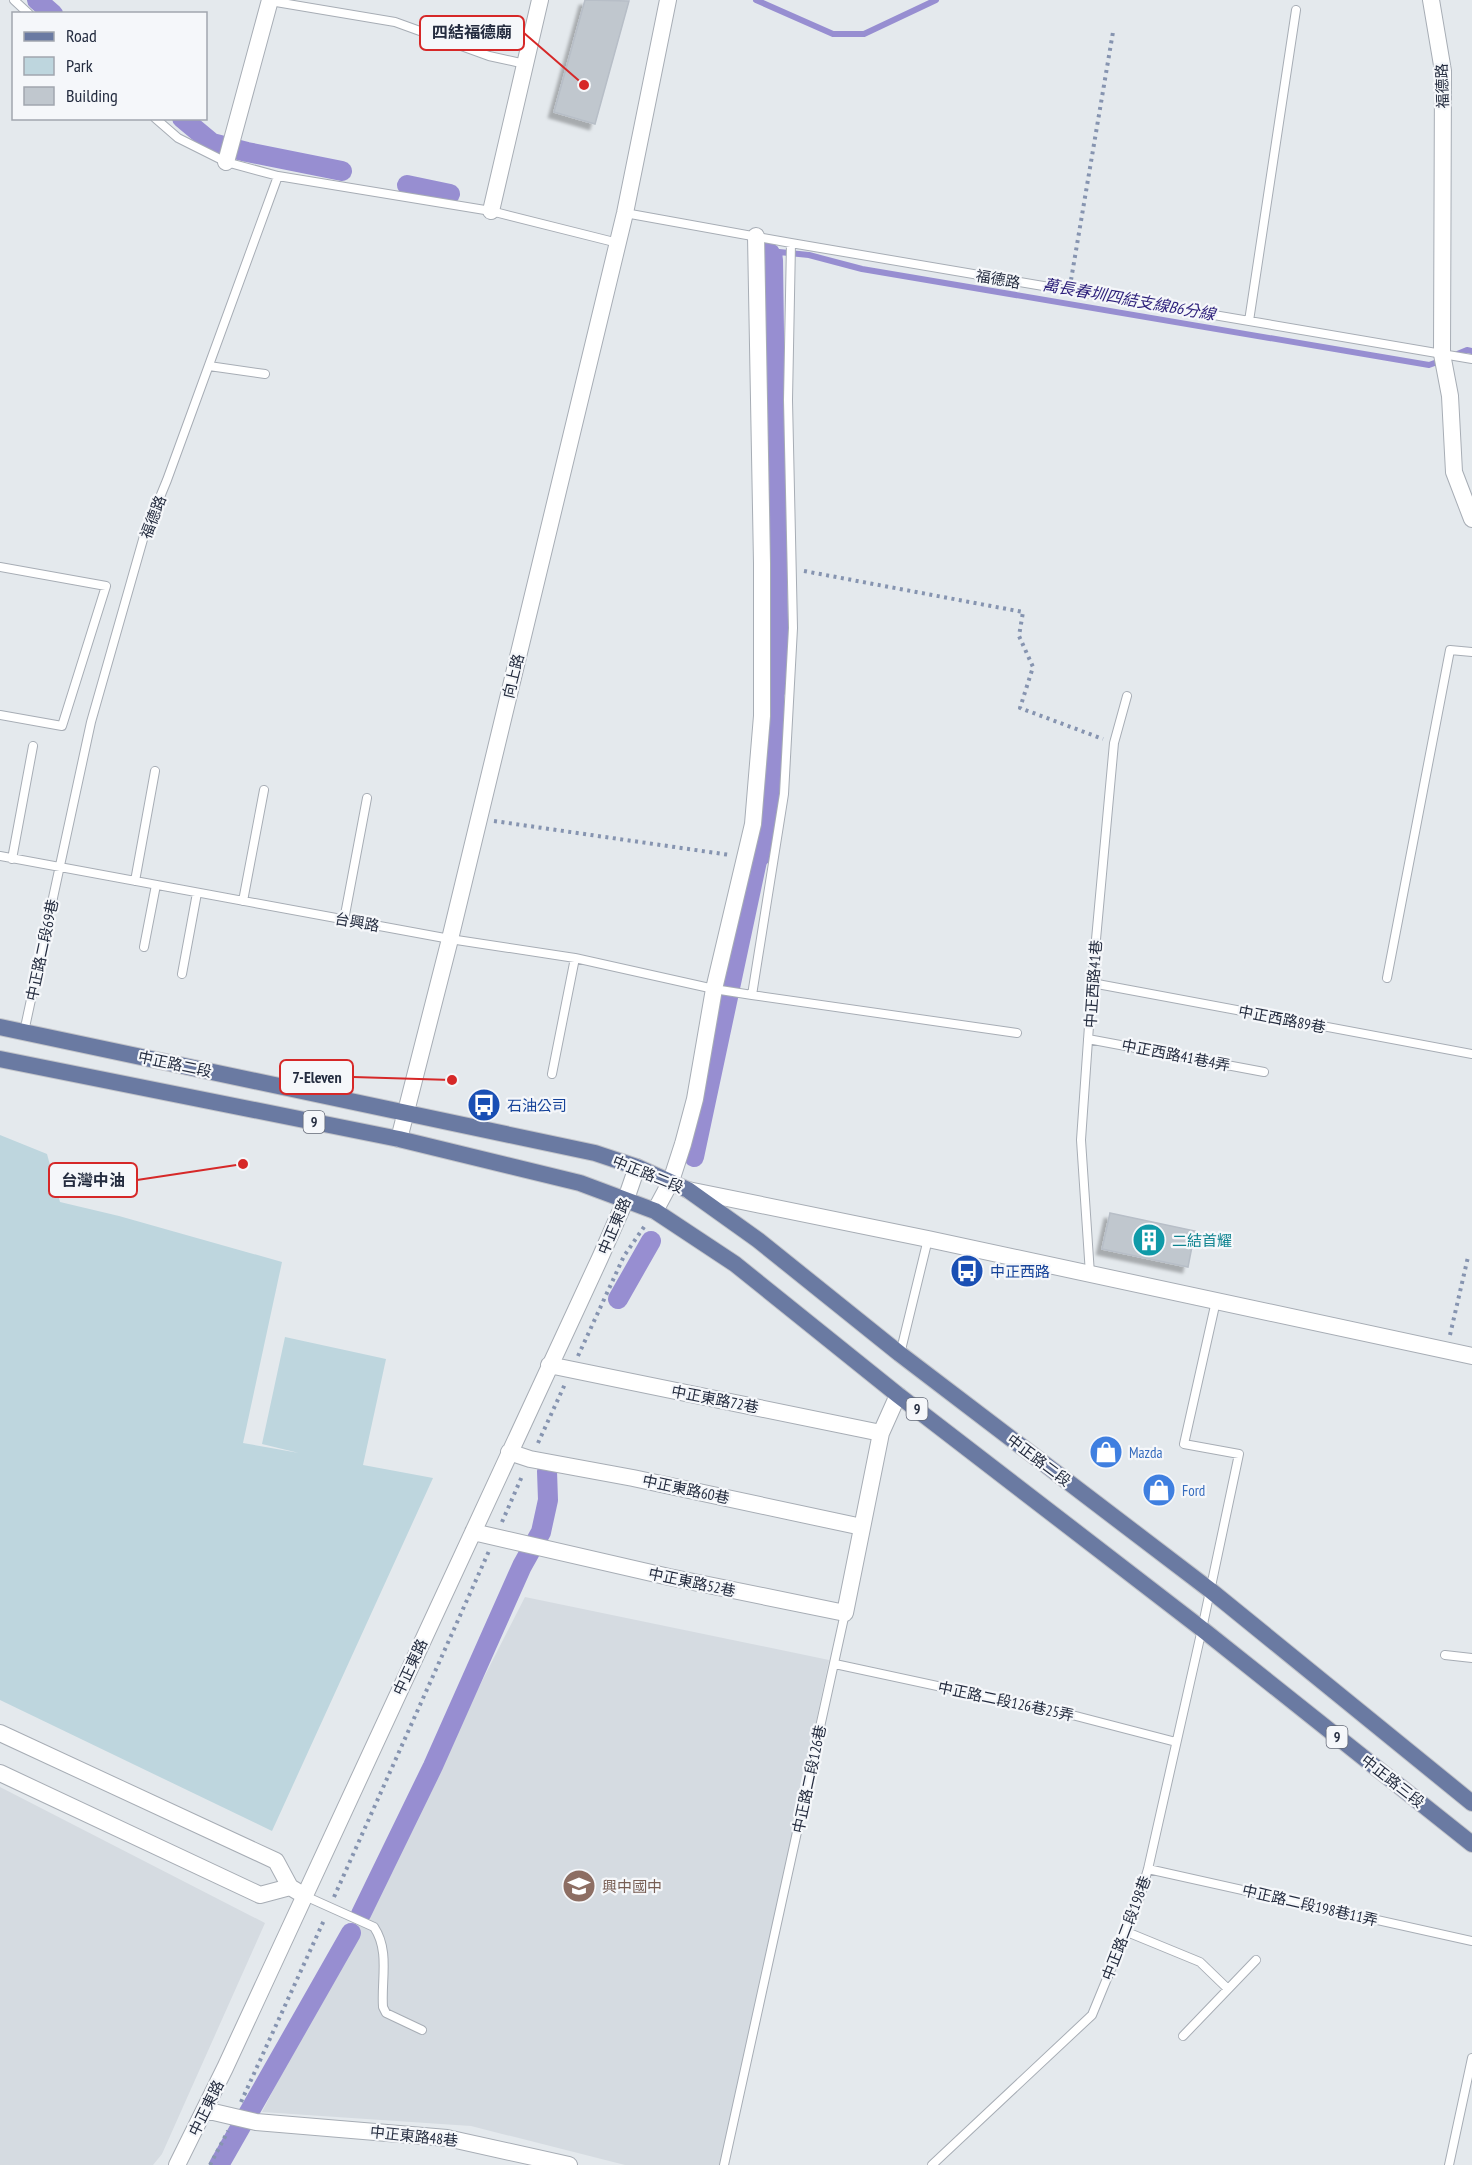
<svg xmlns="http://www.w3.org/2000/svg" width="1472" height="2165" font-family="'PT Sans Narrow','Noto Sans TC',sans-serif">
<style>
.built{fill:#d5dbe1}
.green{fill:#bed6de}
.lines{fill:none;stroke-linecap:round;stroke-linejoin:round}
.stream{stroke:#978ed1;stroke-width:6}
.canal{stroke:#978ed1;stroke-width:20}
.building{fill:#c0c7ce;stroke:#b7bec7;stroke-width:1.5;filter:url(#shadow)}
.service-casing{stroke:#a7adb5;stroke-width:10}
.minor-casing{stroke:#a7adb5;stroke-width:18}
.primary-casing{stroke:#c2c4c9;stroke-width:18}
.path{stroke:#8694b0;stroke-width:4;stroke-dasharray:3 4.5;stroke-linecap:butt}
.service{stroke:#fff;stroke-width:8}
.minor{stroke:#fff;stroke-width:16}
.primary{stroke:#6a7aa2;stroke-width:16}
.labels{text-anchor:middle;dominant-baseline:central;stroke-width:4.5;stroke-linejoin:round;paint-order:stroke}
.shield{fill:#f5f7fa;stroke:#636977;stroke-width:1.5}
.shield-label{font-size:14px;font-weight:bold;fill:#242c3f}
.street-label{font-size:15px;fill:#242c3f;stroke:#f5f7fa}
.transit-label{font-size:15px;fill:#164399;stroke:#f5f7fa;text-anchor:start}
.culture-label{font-size:15px;fill:#0d838f;stroke:#f5f7fa;text-anchor:start}
.shop-label{font-size:15px;fill:#366cbe;stroke:#f5f7fa;text-anchor:start}
.education-label{font-size:15px;fill:#785e54;stroke:#f5f7fa;text-anchor:start}
.water-label{font-size:16px;font-style:italic;fill:#2c1f7a;stroke:#f5f7fa}
.leader{fill:none;stroke:#d62828;stroke-width:2}
.callout-dot{fill:#d62828;stroke:#f5f7fa;stroke-width:2}
.callout{fill:#f5f7fa;stroke:#d62828;stroke-width:2}
.callout-label{font-size:16px;text-anchor:middle;font-weight:bold;fill:#242c3f}
</style>
<defs>
<filter id="shadow"><feDropShadow dx="-5.5" dy="5.5" stdDeviation="1.5" flood-color="#0004"/></filter>
</defs>
<rect width="100%" height="100%" fill="#e4e9ed"/>
<!-- built -->
<path class="built" d="M525 1597 829 1660 723 2165H625L471 2126 262 2112Z
M0 1787 265 1923 162 2154 153 2165H0Z"/>
<!-- green -->
<path class="green" d="M0 1135 47 1154 60 1202 119 1216 282 1262 243 1443 299 1453 262 1444 285 1337 386 1359 363 1465 433 1478 272 1831 0 1700Z"/>
<g class="lines">
<!-- stream -->
<path class="stream" d="M756 0 833 34H864L936 0
M779 252 809 255 862 269 1429 365 1443 360
M770 253 779 252 780 260 786 692
M1455 355 1467 350 1472 351
M731 981 736 982 762 864 768 859 782 777"/>
<!-- canal -->
<path class="canal" d="M37 0 53 14
M182 118 212 143 247 152 342 171
M407 185 450 194
M694 1157 764 828 775 749 770 253 764 252
M618 1299 651 1241
M361 1914 433 1766 522 1566 541 1532 548 1500 547 1471
M219 2165 351 1933"/>
</g>
<!-- building -->
<path class="building" d="M585 0 629 1 595 124 554 112Z
M1110 1213 1195 1231 1188 1267 1102 1249Z"/>
<g class="lines">
<!-- service casing -->
<g class="service-casing">
<path id="service" d="M14 0 29 14
M270 1 395 22 489 56 525 64
M155 118 178 138 226 162 278 176 491 211 618 243
M625 213 791 243 1472 359
M791 243 788 400 793 628 784 794 752 995 1017 1033
M1249 321 1296 10
M209 366 265 374
M0 567 106 586 62 726 0 715
M0 856 450 939 575 958 714 989 752 995
M12 859 33 746
M135 881 155 771
M243 901 264 790
M344 920 367 798
M144 947 156 885
M182 974 197 893
M1387 978 1450 650 1472 652
M1092 983 1472 1054
M24 1032 91 722 144 536 167 480 278 176
M1088 1039 1264 1072
M552 1074 575 958
M1090 1274 1081 1140 1092 983 1114 743 1127 696
M900 1354 928 1239
M1445 1655 1472 1658
M835 1664 1072 1715 1176 1742
M1148 1869 1472 1941
M305 1896 374 1927C390 1951 381 1980 383 2007L386 2013 422 2030
M1127 1932 1200 1962 1228 1989
M1183 2036 1256 1960
M724 2165 845 1613
M932 2165 1092 2015 1138 1903 1148 1869 1202 1629 1239 1454 1184 1444 1216 1301
M1449 2165 1472 2058"/>
</g>
<!-- minor casing -->
<g class="minor-casing">
<path id="minor" d="M1431 0 1443 71 1442 354 1450 396 1454 472 1472 519
M226 162 270 0
M491 211 540 0
M399 1139 450 939 625 213 668 0
M688 1190 928 1239 1472 1356
M655 1211 671 1181 683 1144 695 1099 714 989 753 824 762 716V563L756 236
M549 1365 881 1433
M509 1452 530 1459 633 1478 862 1527
M473 1532 669 1577 845 1613 881 1433 898 1395
M0 1733 276 1861 290 1887 305 1896
M0 1773 260 1895 290 1887
M205 2110 256 2122 447 2138 569 2165
M177 2165 225 2068 600 1258 626 1199 637 1167"/>
</g>
<!-- primary casing -->
<g class="primary-casing">
<path id="primary" d="M0 1027 595 1153 637 1167 688 1190 758 1240 900 1354 1210 1590 1472 1803
M0 1059 399 1139 580 1183 655 1211 735 1264 898 1395 1202 1629 1472 1844"/>
</g>
<!-- path -->
<path class="path" d="M1071 280 1113 32
M804 571 1023 612 1019 636 1033 667 1020 708 1103 739
M494 821 730 855
M1450 1335 1468 1257
M578 1356 624 1256 646 1224
M538 1443 565 1384
M502 1522 523 1474
M334 1897 489 1551
M241 2102 325 1918
M210 2165 228 2131"/>
<!-- service -->
<use href="#service" class="service"/>
<!-- minor -->
<use href="#minor" class="minor"/>
<!-- primary -->
<use href="#primary" class="primary"/>
</g>
<!-- icons -->
<defs>
<g id="bus-disc" transform="scale(1.725)"><circle r="9.5" fill="#1a4fb4" stroke="#f5f7fa"/><path d="M-5-6H5V4H4V6H2V4H-2V6H-4V4H-5ZM-3.5-4V0h7V-4ZM-3.5 1.2v1.5H-2V1.2ZM2 1.2v1.5H3.5V1.2Z" fill="#fff"/></g>
<g id="building-disc" transform="scale(1.725)"><circle r="9.5" fill="#0f9aa8" stroke="#f5f7fa"/><path d="M-4-6H4V6H1V3H-1V6H-4ZM-2.5-4.3h1.7v1.8h-1.7ZM.8-4.3h1.7v1.8H.8ZM-2.5-1h1.7V.8h-1.7ZM.8-1h1.7V.8H.8Z" fill="#fff"/></g>
<g id="shop-disc" transform="scale(1.725)"><circle r="9.5" fill="#3f7fe0" stroke="#f5f7fa"/><path d="M-5-2.5h2.3a2.7 3.5 0 0 1 5.4 0H5L5.5 6h-11ZM-1.5-2.5h3a1.5 2.3 0 0 0-3 0Z" fill="#fff"/></g>
<g id="school-disc" transform="scale(1.725)"><circle r="9.5" fill="#8d6e63" stroke="#f5f7fa"/><path d="M0-5L7-2L0 1L-7-2ZM-4 1L0 2.5L4 1V4Q0 6-4 4Z" fill="#fff"/></g>
</defs>
<g fill-rule="evenodd">
<use href="#bus-disc" x="484" y="1105"/>
<use href="#building-disc" x="1149" y="1240"/>
<use href="#bus-disc" x="967" y="1271"/>
<use href="#shop-disc" x="1106" y="1452"/>
<use href="#shop-disc" x="1159" y="1490"/>
<use href="#school-disc" x="579" y="1886"/>
</g>
<g class="labels">
<!-- shield labels -->
<g class="shield">
<rect x="303.5" y="1111" width="21" height="22" rx="4.5"/>
<rect x="906.5" y="1398" width="21" height="22" rx="4.5"/>
<rect x="1326.5" y="1726" width="21" height="22" rx="4.5"/>
</g>
<g class="shield-label">
<text x="314" y="1122">9</text>
<text x="917" y="1409">9</text>
<text x="1337" y="1737">9</text>
</g>
<!-- street labels -->
<g class="street-label">
<text transform="translate(1442 86) rotate(-92)">福德路</text>
<text transform="translate(998 279) rotate(10)">福德路</text>
<text transform="translate(153 517) rotate(-69)">福德路</text>
<text transform="translate(513 676) rotate(-76)">向上路</text>
<text transform="translate(357 922) rotate(10)">台興路</text>
<text transform="translate(42 950) rotate(-78)">中正路二段69巷</text>
<text transform="translate(1093 984) rotate(-86)">中正西路41巷</text>
<text transform="translate(1282 1019) rotate(11)">中正西路89巷</text>
<text transform="translate(1176 1055) rotate(11)">中正西路41巷4弄</text>
<text transform="translate(175 1064) rotate(12)">中正路二段</text>
<text transform="translate(648 1174) rotate(22)">中正路二段</text>
<text transform="translate(614 1226) rotate(-67)">中正東路</text>
<text transform="translate(715 1399) rotate(11)">中正東路72巷</text>
<text transform="translate(1039 1460) rotate(37)">中正路二段</text>
<text transform="translate(686 1489) rotate(12)">中正東路60巷</text>
<text transform="translate(692 1582) rotate(12)">中正東路52巷</text>
<text transform="translate(410 1667) rotate(-65)">中正東路</text>
<text transform="translate(1006 1701) rotate(12)">中正路二段126巷25弄</text>
<text transform="translate(809 1779) rotate(-78)">中正路二段126巷</text>
<text transform="translate(1393 1781) rotate(38)">中正路三段</text>
<text transform="translate(1310 1905) rotate(13)">中正路二段198巷11弄</text>
<text transform="translate(1126 1928) rotate(-69)">中正路二段198巷</text>
<text transform="translate(206 2108) rotate(-64)">中正東路</text>
<text transform="translate(414 2136) rotate(6)">中正東路48巷</text>
</g>
<!-- transit labels -->
<g class="transit-label">
<text x="507" y="1105">石油公司</text>
<text x="990" y="1271">中正西路</text>
</g>
<!-- culture labels -->
<g class="culture-label">
<text x="1172" y="1240">二結首耀</text>
</g>
<!-- shop labels -->
<g class="shop-label">
<text x="1129" y="1452">Mazda</text>
<text x="1182" y="1490">Ford</text>
</g>
<!-- education labels -->
<g class="education-label">
<text x="602" y="1886">興中國中</text>
</g>
<!-- water labels -->
<g class="water-label">
<text transform="translate(1129 299) rotate(10)">萬長春圳四結支線B6分線</text>
</g>
</g>
<!-- callouts -->
<path class="leader" d="M584 85L524 33M452 1080L353 1077M243 1164L137 1180"/>
<g class="callout-dot">
<circle cx="584" cy="85" r="6"/>
<circle cx="452" cy="1080" r="6"/>
<circle cx="243" cy="1164" r="6"/>
</g>
<g class="callout">
<rect x="420" y="16" width="104" height="34" rx="6"/>
<rect x="280" y="1060" width="73" height="34" rx="6"/>
<rect x="49" y="1163" width="88" height="34" rx="6"/>
</g>
<g class="callout-label">
<text x="472" y="38">四結福德廟</text>
<text x="317" y="1083">7-Eleven</text>
<text x="93" y="1186">台灣中油</text>
</g>
<!-- legend -->
<rect x="12" y="12" width="195" height="108" fill="#f5f7fa" stroke="#a1a6af" stroke-width="1.5"/>
<rect x="24" y="32" width="30" height="9" fill="#6a7aa2" stroke="#a1a6af" stroke-width="1.5"/>
<text x="66" y="42" font-size="18" fill="#242c3f">Road</text>
<rect x="24" y="57" width="30" height="18" fill="#bed6de" stroke="#a1a6af" stroke-width="1.5"/>
<text x="66" y="72" font-size="18" fill="#242c3f">Park</text>
<rect x="24" y="87" width="30" height="18" fill="#c0c7ce" stroke="#a1a6af" stroke-width="1.5"/>
<text x="66" y="102" font-size="18" fill="#242c3f">Building</text>
</svg>
